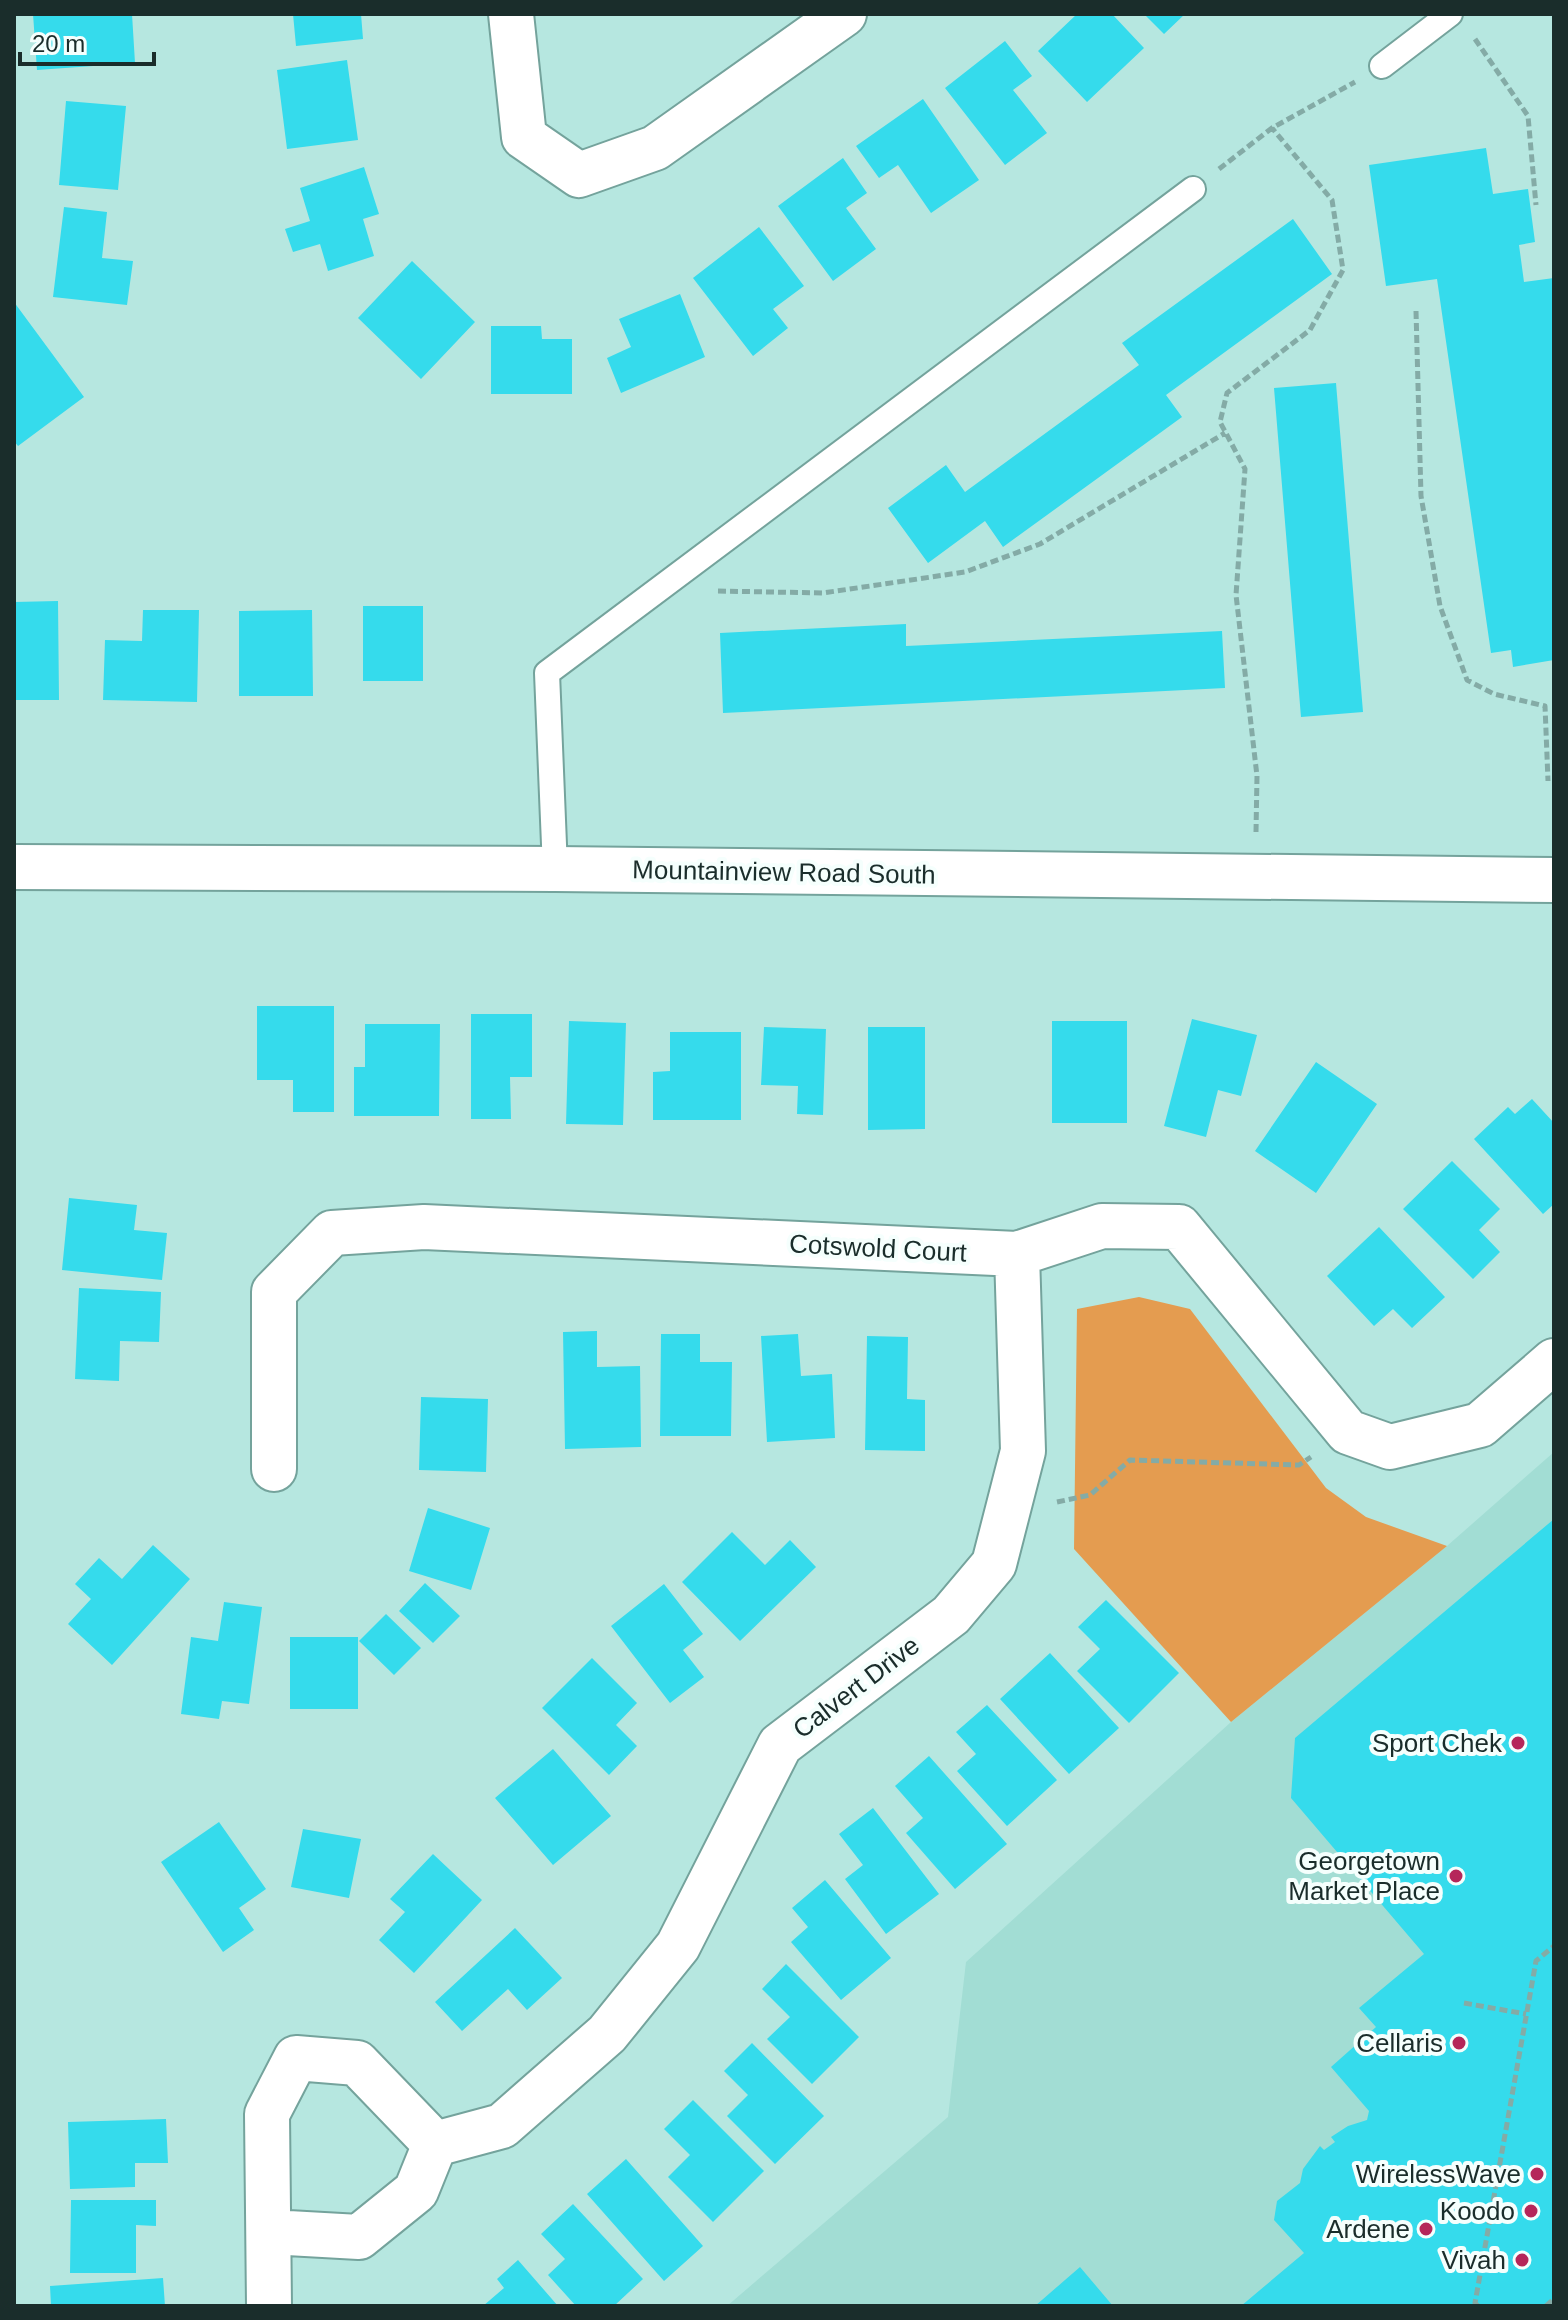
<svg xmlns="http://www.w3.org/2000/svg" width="1568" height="2320" font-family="Helvetica,sans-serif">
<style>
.built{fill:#a2ddd4}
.green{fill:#e49c50}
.building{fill:#35dbec}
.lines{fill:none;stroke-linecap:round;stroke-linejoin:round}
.lane-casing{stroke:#74a39c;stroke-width:28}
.street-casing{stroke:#74a39c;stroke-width:48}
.secondary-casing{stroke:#74a39c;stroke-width:48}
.path{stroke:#84aba6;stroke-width:5;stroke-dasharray:8 4;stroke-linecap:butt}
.lane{stroke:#fff;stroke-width:24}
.street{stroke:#fff;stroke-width:44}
.secondary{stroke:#fff;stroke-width:44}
.poi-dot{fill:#b5275a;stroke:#f5fffd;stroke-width:3}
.labels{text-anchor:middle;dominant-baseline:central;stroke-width:8;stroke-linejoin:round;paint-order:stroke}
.street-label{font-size:26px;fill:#1a2d2b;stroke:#f5fffd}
.poi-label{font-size:26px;fill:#1a2d2b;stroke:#f5fffd;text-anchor:end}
</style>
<rect width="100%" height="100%" fill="#b6e7e0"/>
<!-- built -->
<path class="built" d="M1554 1452V2306H727L948 2117 966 1962 1231 1722 1447 1546Z"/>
<!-- green -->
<path class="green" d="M1139 1297 1190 1309 1326 1488 1366 1517 1447 1546 1231 1722 1074 1549 1077 1309Z"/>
<!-- building -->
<path class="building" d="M33 14H132L135 63 37 70Z
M293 14H361L363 39 296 46Z
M1077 14H1112L1144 48 1087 102 1038 51Z
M1144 14H1185L1164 34Z
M1005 41 1032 76 1013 90 1047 133 1005 165 945 88Z
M347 60 358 140 287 149 277 70Z
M923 99 979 180 931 213 898 165 879 178 856 146Z
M66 101 126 106 118 190 59 185Z
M1486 148 1493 194 1528 189 1535 242 1519 245 1524 282 1554 278V660L1513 667 1511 650 1491 653 1437 279 1386 286 1369 165Z
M843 158 867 193 846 208 876 249 833 281 778 206Z
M364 167 379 214 363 219 374 256 328 271 320 244 293 252 285 229 310 221 300 188Z
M64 207 107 212 102 258 133 261 127 305 53 297Z
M1293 219 1332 274 1166 395 1182 417 1003 547 985 521 928 563 888 508 946 465 965 492 1139 365 1122 343Z
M759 227 804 286 773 309 788 328 753 356 693 278Z
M412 261 475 322 421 379 358 318Z
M680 294 705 357 621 393 607 358 631 347 619 319Z
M14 302 84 397 18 446 14 441Z
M491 326H541L542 339H572V394H491Z
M1336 383 1363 712 1301 717 1274 388Z
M58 601 59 700H14V602Z
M363 606H423V681H363Z
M143 610H199L197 702 103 700 105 640 142 641Z
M312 610 313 696H239V611Z
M906 624V646L1222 631 1225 688 723 713 720 633Z
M257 1006H334V1112H293V1080H257Z
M471 1014H532V1077H510L511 1119H471Z
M1192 1019 1257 1035 1241 1096 1218 1090 1206 1137 1164 1126Z
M569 1021 626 1023 623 1125 566 1124Z
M1052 1021H1127V1123H1052Z
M365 1024H440L439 1116H354V1067H365Z
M764 1027 826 1029 823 1115 797 1114 798 1086 761 1085Z
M868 1027H925V1129L868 1130Z
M670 1032H741V1120H653V1072L670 1071Z
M1316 1062 1377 1104 1316 1193 1255 1151Z
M1532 1099 1554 1123V1204L1543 1214 1474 1139 1508 1107 1515 1114Z
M1452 1161 1500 1209 1479 1230 1500 1252 1473 1279 1403 1209Z
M69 1198 137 1205 134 1230 167 1233 162 1280 62 1270Z
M1379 1227 1445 1297 1412 1328 1393 1309 1374 1326 1327 1276Z
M79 1288 161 1292 159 1342 120 1341 119 1381 75 1379Z
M597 1331V1367L640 1366 641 1447 565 1449 563 1332Z
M661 1334H700V1362H732L731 1436H660Z
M798 1334 801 1376 832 1374 835 1438 767 1442 761 1336Z
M867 1336 908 1337 907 1399 925 1400V1451L865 1450Z
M421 1397 488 1399 486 1472 419 1470Z
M428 1508 490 1528 471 1590 409 1571Z
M1554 1519V2306H1241L1304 2253 1274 2220 1277 2201 1300 2183 1303 2169 1320 2146 1324 2150 1335 2142 1331 2137 1348 2126 1367 2120 1369 2111 1331 2067 1376 2027 1359 2008 1424 1954 1291 1798 1295 1738Z
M732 1532 765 1565 790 1540 816 1567 740 1641 682 1582Z
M153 1545 190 1579 112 1665 68 1624 91 1599 75 1584 99 1558 122 1579Z
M425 1583 460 1616 433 1643 399 1611Z
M664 1584 703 1634 683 1650 704 1677 670 1703 611 1626Z
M1106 1600 1179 1673 1129 1723 1077 1671 1100 1649 1078 1627Z
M224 1602 262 1607 249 1704 222 1701 219 1719 181 1714 191 1637 218 1641Z
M386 1614 421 1648 394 1675 359 1641Z
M290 1637H358V1709H290Z
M1050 1653 1119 1728 1069 1774 1000 1699Z
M592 1658 637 1703 616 1725 637 1746 609 1775 542 1708Z
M987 1705 1057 1780 1007 1826 957 1771 976 1754 956 1732Z
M553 1749 611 1816 553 1865 495 1798Z
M929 1756 1007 1844 955 1889 906 1833 923 1818 895 1786Z
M873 1808 939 1894 886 1934 845 1879 863 1865 839 1834Z
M219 1822 266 1889 239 1908 254 1930 223 1952 161 1862Z
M303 1829 361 1839 349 1898 291 1887Z
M433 1854 482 1900 414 1973 379 1940 405 1912 390 1899Z
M825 1880 891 1958 841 2000 791 1942 808 1927 792 1908Z
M515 1928 562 1978 527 2010 508 1989 462 2031 435 2002Z
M786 1964 859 2037 812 2084 767 2039 790 2017 762 1989Z
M752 2043 824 2116 775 2164 727 2116 748 2095 724 2071Z
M693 2100 764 2171 713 2222 668 2177 690 2155 664 2129Z
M166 2119 168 2163H135V2187L70 2189 68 2122Z
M626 2159 703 2246 664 2281 587 2194Z
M71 2200H156V2226L136 2225V2273H70Z
M573 2204 643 2279 614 2306H576L548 2275 565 2259 541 2234Z
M518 2260 558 2306H483L504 2288 497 2279Z
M1080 2267 1113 2306H1035Z
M163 2278 165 2306H51L50 2286Z"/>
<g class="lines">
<!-- lane casing -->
<g class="lane-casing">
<path id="lane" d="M1382 66 1450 14
M555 869 547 673 1193 189"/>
</g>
<!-- street casing -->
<g class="street-casing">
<path id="street" d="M511 14 524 137 579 175 655 148 844 14
M274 1469V1292L332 1233 424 1227 1017 1254 1102 1226 1179 1227 1348 1432 1390 1447 1480 1425 1554 1361
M435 2144 502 2126 607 2034 678 1946 780 1745 951 1615 994 1564 1023 1451 1017 1254
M270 2232 359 2237 416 2191 435 2144
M269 2306 267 2114 296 2058 357 2063 435 2144"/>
</g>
<!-- secondary casing -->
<g class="secondary-casing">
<path id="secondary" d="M14 867 555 869 1554 880"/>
</g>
<!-- path -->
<path class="path" d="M1475 39 1528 116 1536 205
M1219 169 1272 128 1355 82
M1416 311 1421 496 1440 606 1467 680 1494 694 1545 706 1548 781
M718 591 823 593 965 572 1040 544 1225 433
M1256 832 1257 776 1236 595 1245 469 1220 422 1227 393 1310 330 1343 270 1332 200 1272 128
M1057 1502 1090 1495 1130 1460 1299 1465 1311 1457
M1464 2003 1526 2014
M1478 2306 1475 2303 1536 1961 1554 1946
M1546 2306 1554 2299"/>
<!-- lane -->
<use href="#lane" class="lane"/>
<!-- street -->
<use href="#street" class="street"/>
<!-- secondary -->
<use href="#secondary" class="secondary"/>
</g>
<!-- markers -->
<g class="poi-dot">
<circle cx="1518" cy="1743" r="8"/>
<circle cx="1456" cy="1876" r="8"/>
<circle cx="1459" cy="2043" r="8"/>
<circle cx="1537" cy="2174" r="8"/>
<circle cx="1531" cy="2211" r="8"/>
<circle cx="1426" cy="2229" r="8"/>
<circle cx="1522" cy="2260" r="8"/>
</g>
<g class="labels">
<!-- street labels -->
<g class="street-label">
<text transform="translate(784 872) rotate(1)">Mountainview Road South</text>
<text transform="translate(878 1248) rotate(3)">Cotswold Court</text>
<text transform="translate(856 1687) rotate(-37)">Calvert Drive</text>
</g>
<!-- poi labels -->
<g class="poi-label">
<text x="1502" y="1743">Sport Chek</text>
<text x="1440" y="1861">Georgetown<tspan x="1440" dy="30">Market Place</tspan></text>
<text x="1443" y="2043">Cellaris</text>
<text x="1521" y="2174">WirelessWave</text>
<text x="1515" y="2211">Koodo</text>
<text x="1410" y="2229">Ardene</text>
<text x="1506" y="2260">Vivah</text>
</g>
</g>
<!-- border -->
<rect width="1568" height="2320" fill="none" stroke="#1a2d2b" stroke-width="32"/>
<!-- scale -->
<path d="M20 52v12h134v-12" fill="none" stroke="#1a2d2b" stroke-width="4"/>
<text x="32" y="52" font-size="24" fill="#1a2d2b" stroke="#f5fffd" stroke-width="6" paint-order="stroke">20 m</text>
</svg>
